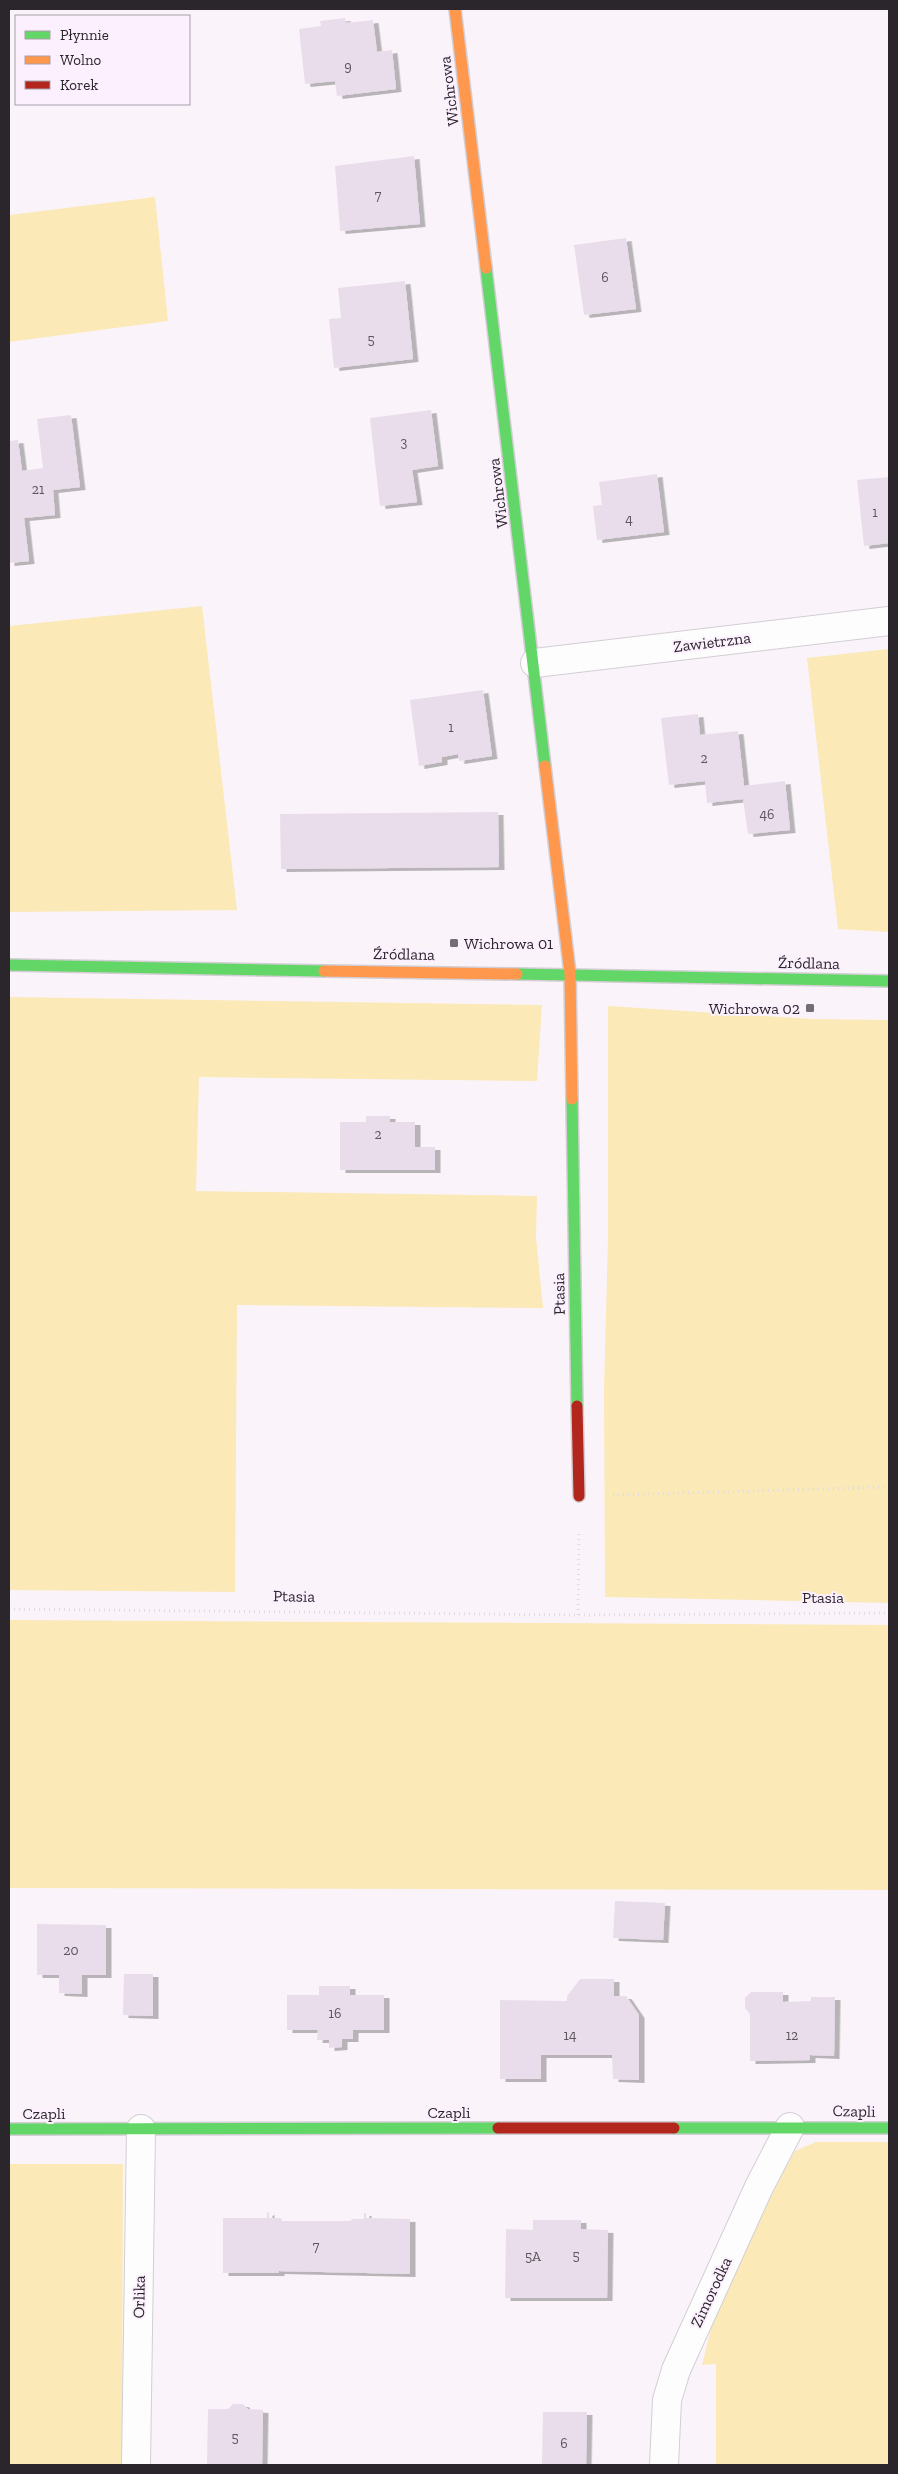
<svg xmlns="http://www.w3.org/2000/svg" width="898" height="2474" font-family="'Zilla Slab',serif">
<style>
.green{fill:#fbe9b7}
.building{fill:#e9ddec;filter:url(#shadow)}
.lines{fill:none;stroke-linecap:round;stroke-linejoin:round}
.street-casing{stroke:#d2ced3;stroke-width:30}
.fast-casing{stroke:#d2ced3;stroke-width:14}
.slow-casing{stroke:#d2ced3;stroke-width:14}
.jam-casing{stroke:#d2ced3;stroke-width:14}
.path{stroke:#dedcdf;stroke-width:3;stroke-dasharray:1 4;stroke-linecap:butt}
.street{stroke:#fefdfe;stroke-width:28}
.fast{stroke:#63d668;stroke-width:11}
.slow{stroke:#ff974d;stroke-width:11}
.jam{stroke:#b3261e;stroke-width:11}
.poi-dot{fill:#736e73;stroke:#fcf0fe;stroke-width:2}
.labels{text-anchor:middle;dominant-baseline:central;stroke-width:4;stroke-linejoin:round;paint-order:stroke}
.number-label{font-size:14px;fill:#5b555c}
.street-label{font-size:16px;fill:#2a262b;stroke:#fcf0fe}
.poi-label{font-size:16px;fill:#2a262b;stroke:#fcf0fe;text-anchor:start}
</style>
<defs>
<filter id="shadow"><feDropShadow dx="5.5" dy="3" stdDeviation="0" flood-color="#0004"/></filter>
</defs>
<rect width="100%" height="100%" fill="#faf4fa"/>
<!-- green -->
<path class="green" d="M155 197 168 321 9 342V215Z
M202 606 237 910 9 912V626Z
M889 649V932L838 929 807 658Z
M9 997 542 1005 537 1081 199 1077 196 1191 537 1196 536 1237 543 1308 237 1305 235 1592 9 1590Z
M608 1006 812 1019 889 1020V1603L605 1597 604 1390 608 1238Z
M9 1620 889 1625V1890L9 1888Z
M816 2142H889V2465H716V2364L702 2365 713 2321 733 2273 783 2173 795 2151Z
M9 2164H123L122 2465H9Z"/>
<!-- building -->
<path class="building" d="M345 18 346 23 373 20 377 52 392 50 396 89 337 96 335 81 305 84 299 29 321 26 320 21Z
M414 156 420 224 340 231 335 166Z
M626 238 636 309 584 315 574 245Z
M405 281 413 359 334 368 329 319 341 318 338 288Z
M431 410 438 466 412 470 417 502 380 506 370 418Z
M71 415 80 487 53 490 55 515 24 518 29 561 9 563V441L18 440 22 471 43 468 37 419Z
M657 474 664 532 597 540 593 506 602 505 599 482Z
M889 477V543L864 546 857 480Z
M483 690 492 756 459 761 458 754 442 757V762L419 766 410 700Z
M698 714 700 735 738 731 744 786 785 781 790 830 748 834 743 799 707 803 705 781 669 785 661 718Z
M498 812 499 867 281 869 280 814Z
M366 1116H390V1122H415V1147H435V1170H340V1122H366Z
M615 1901 665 1903 663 1940 613 1938Z
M37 1924 106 1925V1975H82V1994L59 1993V1975H37Z
M124 1974H153V2016L123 2015Z
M580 1979H614V1996H626L639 2015V2080L613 2079 612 2055H541V2079H500V2000L567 2001V1996Z
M319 1986H350V1995H384V2030H353V2039H342V2047L329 2048V2040H317L318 2030H287V1995H319Z
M751 1992H783V2002L811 2001V1997H835L834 2056 810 2055V2060L750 2061V2014L745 2008V1998Z
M269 2212V2218H281L282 2221H351L352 2219H364V2213H366V2218L410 2219V2274L279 2271V2273H223V2218H267V2213Z
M533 2220H581V2229L608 2230 607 2298H505L506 2229 533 2230Z
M233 2404H243L248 2409 263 2410 262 2465 207 2464 208 2409H228Z
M543 2412H587L586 2465H542Z"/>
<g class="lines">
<!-- street casing -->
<g class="street-casing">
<path id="street" d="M535 663 889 621
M136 2465 141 2129
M664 2465 667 2400 676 2370 759 2187 790 2127"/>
</g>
<!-- fast casing -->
<g class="fast-casing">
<path id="fast" d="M486 268 545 766
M9 965 324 971
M517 974 889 981
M572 1099 577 1406
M674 2128H889
M9 2129 498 2128"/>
</g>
<!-- slow casing -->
<g class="slow-casing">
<path id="slow" d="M455 9 486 268
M545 766 570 973 572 1099
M324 971 517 974"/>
</g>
<!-- jam casing -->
<g class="jam-casing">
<path id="jam" d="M577 1406 579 1496
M498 2128H674"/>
</g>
<!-- path -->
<path class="path" d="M613 1495 889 1487
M9 1609 578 1615 889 1613
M578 1615 579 1531"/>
<!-- street -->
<use href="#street" class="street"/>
<!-- fast -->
<use href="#fast" class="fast"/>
<!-- slow -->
<use href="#slow" class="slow"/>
<!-- jam -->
<use href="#jam" class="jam"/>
</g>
<!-- markers -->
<g class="poi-dot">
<rect x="449" y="938" width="10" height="10" rx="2.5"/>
<rect x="805" y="1003" width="10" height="10" rx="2.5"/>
</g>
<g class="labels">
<!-- number labels -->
<g class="number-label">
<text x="348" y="66">9</text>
<text x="378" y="195">7</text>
<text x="605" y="277">6</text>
<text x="371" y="339">5</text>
<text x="404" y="442">3</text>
<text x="38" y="489">21</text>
<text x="875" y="512">1</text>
<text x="629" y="519">4</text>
<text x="451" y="727">1</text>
<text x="704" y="758">2</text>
<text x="767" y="814">46</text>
<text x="378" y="1134">2</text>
<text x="71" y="1950">20</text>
<text x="335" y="2013">16</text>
<text x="570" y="2035">14</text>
<text x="792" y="2035">12</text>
<text x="316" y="2246">7</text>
<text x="576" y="2255">5</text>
<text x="533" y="2256">5A</text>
<text x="235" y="2437">5</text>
<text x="564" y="2443">6</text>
</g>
<!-- street labels -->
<g class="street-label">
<text transform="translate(449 91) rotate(-97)">Wichrowa</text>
<text transform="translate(498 493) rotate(-97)">Wichrowa</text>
<text transform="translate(712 642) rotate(-7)">Zawietrzna</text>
<text transform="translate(404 954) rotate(1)">Źródlana</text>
<text transform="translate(809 963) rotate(1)">Źródlana</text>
<text transform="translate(559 1294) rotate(-91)">Ptasia</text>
<text transform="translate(294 1596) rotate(1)">Ptasia</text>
<text x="823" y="1597">Ptasia</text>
<text transform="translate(854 2111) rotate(1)">Czapli</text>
<text x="449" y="2112">Czapli</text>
<text x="44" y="2113">Czapli</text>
<text transform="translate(711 2292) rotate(-65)">Zimorodka</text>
<text transform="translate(139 2297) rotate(-89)">Orlika</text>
</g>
<!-- poi labels -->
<g class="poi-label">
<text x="464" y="943">Wichrowa 01</text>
<text x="800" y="1008" text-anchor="end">Wichrowa 02</text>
</g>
</g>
<!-- border -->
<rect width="898" height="2474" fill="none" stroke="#2a262b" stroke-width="20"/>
<!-- legend -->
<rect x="15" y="15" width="175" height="90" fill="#fcf0fe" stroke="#a89faa"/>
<rect x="25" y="31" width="25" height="8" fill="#63d668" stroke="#a89faa"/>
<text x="60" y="40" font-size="15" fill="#2a262b">Płynnie</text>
<rect x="25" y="56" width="25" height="8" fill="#ff974d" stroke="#a89faa"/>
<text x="60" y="65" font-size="15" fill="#2a262b">Wolno</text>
<rect x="25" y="81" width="25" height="8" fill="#b3261e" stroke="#a89faa"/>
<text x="60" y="90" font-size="15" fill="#2a262b">Korek</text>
</svg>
